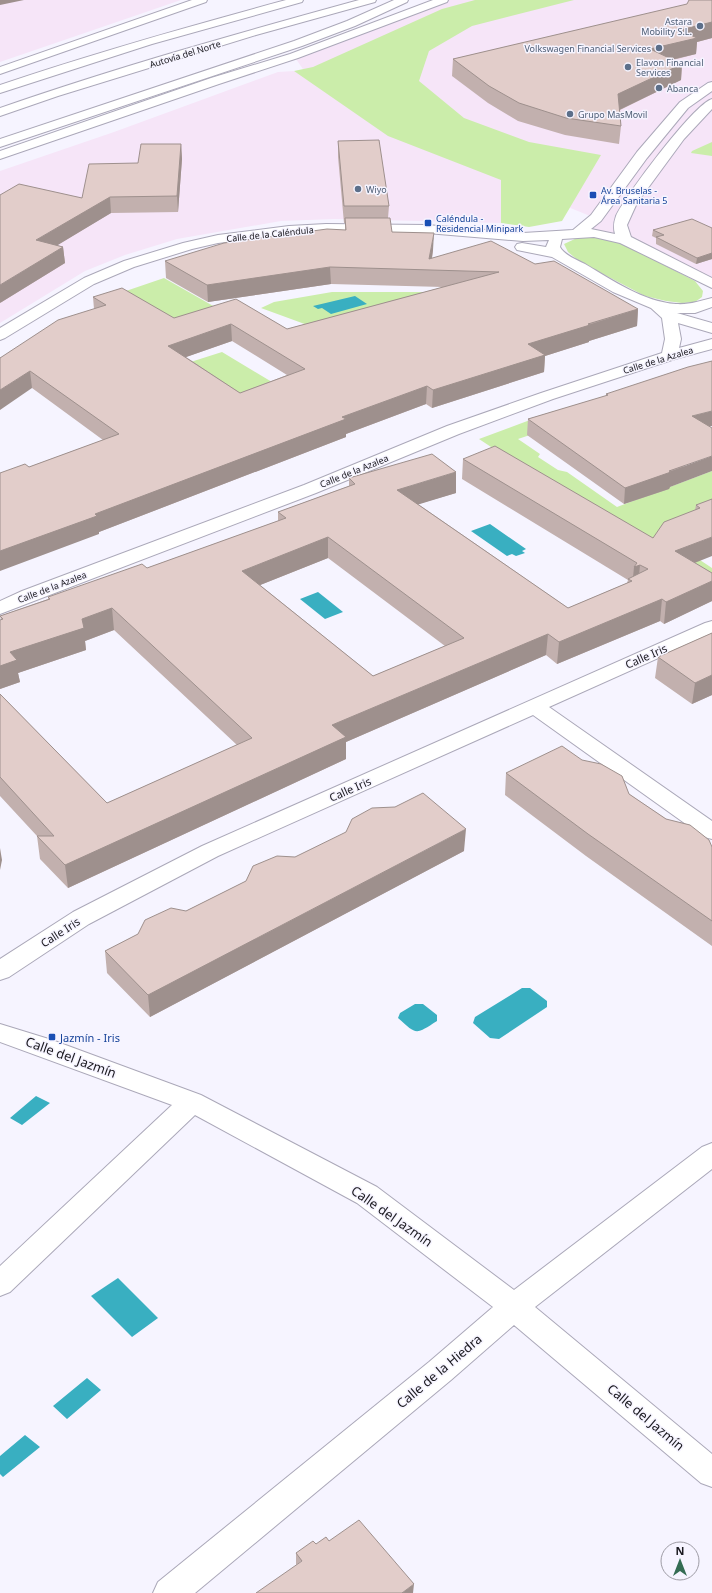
<svg xmlns="http://www.w3.org/2000/svg" width="712" height="1593" font-family="'Noto Sans',sans-serif">
<style>
.commercial{fill:#f6e5f8}
.green{fill:#cbedaa}
.water{fill:#39afc1}
.lines{fill:none;stroke-linecap:round;stroke-linejoin:round}
.street-casing{stroke:#aba8b9;stroke-width:2}
.highway-casing{stroke:#aba8b9;stroke-width:2}
.street{fill:#fff;fill-rule:evenodd}
.highway{fill:#fff;fill-rule:evenodd}
.wall{fill:#c2b0ae;fill-rule:evenodd}
.shaded-wall{fill:#9e908d}
.building{fill:#e2cdca;stroke:#9e908d;fill-rule:evenodd}
.service-dot{fill:#5c6f8a;stroke:#f6f4ff;stroke-width:1.5}
.transit-dot{fill:#1a4fb4;stroke:#f6f4ff;stroke-width:1.5}
.labels{text-anchor:middle;dominant-baseline:central;stroke-width:3;stroke-linejoin:round;paint-order:stroke}
.far-service-label{font-size:9px;fill:#4e5e75;stroke:#f6f4ff;text-anchor:start}
.far-street-label{font-size:9px;fill:#19181e;stroke:#f6f4ff}
.far-transit-label{font-size:9px;fill:#164399;stroke:#f6f4ff;text-anchor:start}
.street-label{font-size:11px;fill:#19181e;stroke:#f6f4ff}
.transit-label{font-size:11px;fill:#164399;stroke:#f6f4ff;text-anchor:start}
.near-street-label{font-size:13px;fill:#19181e;stroke:#f6f4ff}
</style>
<rect width="100%" height="100%" fill="#f6f4ff"/>
<!-- commercial -->
<path class="commercial" d="M0 0H181L0 62Z
M443 0H712V284L625 240 579 232 595 218 502 180 501 223 335 219 281 221 177 239 125 255 85 271 0 323V171L114 132 278 72 294 71 309 78 294 56Z"/>
<!-- green -->
<path class="green" d="M475 0H574L472 26 429 51 419 81 464 118 529 142 601 155 562 221 529 227 501 223V180L388 136 294 71 313 67 442 9Z
M712 142V156L691 153 692 151Z
M591 236 623 244 695 281 703 291 702 297 695 302 682 303 666 301 645 296 580 262 568 252 564 244 577 238Z
M164 278 222 311 180 325 123 292Z
M332 292H426L321 330 261 308 274 302Z
M222 352 282 388 238 404 178 366Z
M554 411 575 420 518 439 540 454 538 457 558 470 567 472 617 507 712 471V508L659 533 712 568V594L479 439Z"/>
<!-- water -->
<path class="water" d="M355 296 367 304 331 314 322 308 318 309 313 306Z
M490 524 526 549 522 551 525 553 516 556 512 554 507 556 471 531Z
M318 592 343 612 325 619 300 599Z
M522 988H530L547 1001V1007L499 1039 490 1038 473 1023 475 1017Z
M415 1004H423L437 1015V1021C415 1035 417 1035 398 1018L400 1013Z
M36 1096 50 1103 22 1125 10 1118Z
M118 1278 158 1318 132 1337 91 1296Z
M87 1378 101 1390 67 1419 53 1406Z
M25 1435 40 1447 3 1477 0 1474V1456Z"/>
<g class="lines">
<!-- street casing -->
<g class="street-casing">
<path id="street" d="M433 0H448L447 2 298 58 219 84 0 159V151L211 78 290 54Z
M712 82V91L688 108 647 158 601 221 591 229 615 234C613 227 614 222 616 216 625 196 694 104 712 99V109L684 139 637 203 627 225 631 237 712 278V288L620 243 594 237 562 239 560 247C564 255 577 260 585 264 612 280 644 302 676 304 689 305 700 301 712 298V307L695 313H677L712 323V333L678 323 681 339 679 348 712 339V349L675 359 553 399 459 434 316 493 0 614V601L22 591 304 485 447 426 541 393 662 353 665 339 662 318 651 308 613 292 552 257 517 250 515 247 517 244 522 243 546 247 549 240 523 241 427 233 326 232 289 234 218 243 192 249 134 267 94 284 5 338 0 340V328L84 278 124 261 183 243 218 235 289 226 326 224 427 225 523 233 573 230 591 215 637 152 680 102 708 83Z
M712 621V634L549 707 712 821V839L704 837 533 715 218 856 89 924 9 977 0 980V959L73 912 202 846 705 623Z
M0 1024 52 1040 201 1095 377 1187 514 1290 702 1147 712 1143V1169L535 1307 712 1454V1487L701 1483 514 1325 451 1380 195 1593H153L158 1582 429 1362 493 1307 357 1203 195 1115 10 1292 0 1296V1266L172 1105 0 1042Z"/>
</g>
<!-- highway casing -->
<g class="highway-casing">
<path id="highway" d="M192 0H207L206 2 0 74V67Z
M286 0H303L302 2 152 44 0 93V85C94 53 190 26 286 0Z
M359 0H376L375 2 256 35 58 96 0 116V108C118 67 239 33 359 0Z
M394 0H408L407 2 355 26 302 46 0 147V139L294 41 347 21Z"/>
</g>
<!-- street -->
<use href="#street" class="street"/>
<!-- highway -->
<use href="#highway" class="highway"/>
</g>
<!-- wall -->
<path class="wall" d="M712 0V38L697 42 696 54 673 60 682 64 681 80 620 110 621 126 619 144 565 135 518 121 488 103 452 76 453 59Z
M338 141 389 206 388 218 392 232 433 250 432 259 535 264 638 309 637 326 589 341V342L545 356 544 372 432 408 426 404 346 434V437L99 532V534L29 467 103 440 32 388 0 358 94 309 93 297 174 318 287 329 443 287 331 284 208 302 166 278 165 261 345 230V223H344L338 157ZM232 341 287 375 240 393 186 357Z
M181 144 182 159 178 212 111 213 57 245 63 247 65 263 0 303 82 198 138 163Z
M712 228V259L696 264 656 244V238L652 236 653 230Z
M606 394 710 427 670 487 669 489 624 504 527 435 528 419 606 396Z
M463 459 653 538 695 510 696 505 712 499 695 563 712 573V601L664 624 660 621 557 664 546 655 346 742V759L68 888 40 859 37 836 0 796V694L107 803 237 745 114 630 85 641 86 650 18 673 20 682 0 689V620H1L0 616 48 599V597L147 568 278 521V512L349 486V478L456 493 418 504 568 608 627 583 628 580 462 479ZM328 558 445 646 373 676 260 585Z
M712 633V695L692 704 655 678 658 657Z
M506 773 629 794 666 819 712 847V946L586 856 505 795Z
M464 851 150 1017 107 973 105 951 295 857Z
M329 1541 296 1565V1553L316 1544Z"/>
<!-- shaded-wall -->
<path class="shaded-wall" d="M0 0H24L0 5Z
M712 22V38L697 42 696 54 649 65 650 49 680 30Z
M682 64 681 80 617 111 618 94Z
M181 144 182 159 178 212 177 196Z
M110 197 111 213 38 257 36 240Z
M434 233 433 250 430 270 429 259Z
M63 247 65 263 0 303V285Z
M712 253V259L696 264 697 258Z
M330 267 331 284 208 302 207 285Z
M638 309 637 326 589 341V342L545 356 544 372 432 408 433 390 528 344Z
M231 324 232 341 169 363 168 346Z
M30 371 32 388 0 410V390Z
M427 386 426 404 346 434V437L99 532V534L0 571V551L342 417Z
M712 411V426L690 432 692 416Z
M712 456V471L670 487 669 489 624 504 625 488Z
M456 472V493L397 511V490Z
M328 537V558L243 592 242 571Z
M712 537V556L672 572 675 551Z
M640 565 638 586 632 588 634 567Z
M712 581V601L664 624 666 602Z
M662 599 660 621 557 664 559 642Z
M112 608 114 630 85 641 86 650 18 673 20 682 0 689V666L10 652 82 619Z
M548 634 546 655 346 742V759L68 888 65 865 332 725Z
M712 675V695L692 704 695 683Z
M466 829 464 851 150 1017 148 995Z
M0 848 2 860 0 870Z
M414 1584 413 1593H402Z"/>
<!-- building -->
<path class="building" d="M689 0H712V22L680 30 697 38 650 49 682 64 618 94 621 126 566 118 519 103 489 86 453 59 687 4Z
M379 140 389 206H344L338 141Z
M141 144H181L177 196 110 197 36 240 63 247 0 285V195L19 184 82 198 89 164 138 163Z
M345 218H390L392 232 434 233 429 259 491 241 535 264 554 261 638 309 588 324 590 325 528 344 545 355 433 390 427 386 342 417 346 419 95 514 97 516 0 551V473L25 464 29 467 119 434 30 371 0 390V358L58 320 106 305 93 297 122 288 174 318 236 299 287 329 499 272 330 267 207 285 165 261 224 243 327 229 346 230ZM231 324 305 369 240 393 168 346Z
M692 219 712 228V253L697 258 656 237 664 235 653 230Z
M712 361V411L692 416 712 428V456L669 471 671 472 625 488 528 419 608 395 606 394 688 367Z
M495 446 653 538 664 522 700 508 696 505 712 499V537L675 551 712 573V581L666 602 662 599 559 642 548 634 332 725 346 737 65 865 37 836H54L0 777V694L107 803 252 738 112 608 82 619 84 628 10 652 17 660 0 666V620L3 619 0 616 50 599 48 597 142 564 147 568 286 518 278 512 355 484 349 478 432 454 456 472 397 490 568 608 632 581 628 579 648 569 640 565 634 567 637 563 463 459ZM328 537 464 638 373 676 242 571Z
M712 633V675L695 683 658 657Z
M562 746 582 760 601 764 622 776 629 794 666 819 690 825 709 840 712 847V921L588 834 506 773Z
M423 793 466 829 148 995 105 951 138 934 145 920 171 908 186 911 246 881 253 866 277 856 295 857 346 832 352 819 372 808 395 807Z
M359 1520 414 1584 402 1593H403H256L302 1561 296 1553 313 1541 316 1544 326 1537 329 1541Z"/>
<!-- markers -->
<g class="service-dot">
<circle cx="700" cy="26" r="4"/>
<circle cx="659" cy="48" r="4"/>
<circle cx="628" cy="67" r="4"/>
<circle cx="659" cy="88" r="4"/>
<circle cx="570" cy="114" r="4"/>
<circle cx="358" cy="189" r="4"/>
</g>
<g class="transit-dot">
<rect x="589" y="191" width="8" height="8" rx="2"/>
<rect x="424" y="219" width="8" height="8" rx="2"/>
<rect x="48" y="1033" width="8" height="8" rx="2"/>
</g>
<g class="labels">
<!-- far-service labels -->
<g class="far-service-label">
<text x="692" y="21" text-anchor="end">Astara<tspan x="692" dy="10">Mobility S.L.</tspan></text>
<text x="651" y="48" text-anchor="end">Volkswagen Financial Services</text>
<text x="636" y="62">Elavon Financial<tspan x="636" dy="10">Services</tspan></text>
<text x="667" y="88">Abanca</text>
<text x="578" y="114">Grupo MasMovil</text>
<text x="366" y="189">Wiyo</text>
</g>
<!-- far-street labels -->
<g class="far-street-label">
<text transform="translate(185 54) rotate(-17)">Autovía del Norte</text>
<text transform="translate(270 234) rotate(-6)">Calle de la Caléndula</text>
<text transform="translate(658 360) rotate(-17)">Calle de la Azalea</text>
<text transform="translate(354 471) rotate(-22)">Calle de la Azalea</text>
<text transform="translate(52 587) rotate(-21)">Calle de la Azalea</text>
</g>
<!-- far-transit labels -->
<g class="far-transit-label">
<text x="601" y="190">Av. Bruselas -<tspan x="601" dy="10">Área Sanitaria 5</tspan></text>
<text x="436" y="218">Caléndula -<tspan x="436" dy="10">Residencial Minipark</tspan></text>
</g>
<!-- street labels -->
<g class="street-label">
<text transform="translate(646 656) rotate(-24)">Calle Iris</text>
<text transform="translate(350 789) rotate(-24)">Calle Iris</text>
<text transform="translate(60 932) rotate(-33)">Calle Iris</text>
</g>
<!-- transit labels -->
<g class="transit-label">
<text x="60" y="1037">Jazmín - Iris</text>
</g>
<!-- near-street labels -->
<g class="near-street-label">
<text transform="translate(71 1057) rotate(20)">Calle del Jazmín</text>
<text transform="translate(392 1216) rotate(35)">Calle del Jazmín</text>
<text transform="translate(439 1371) rotate(-40)">Calle de la Hiedra</text>
<text transform="translate(646 1417) rotate(40)">Calle del Jazmín</text>
</g>
</g>
<!-- north arrow -->
<g transform="translate(680 1561)"><circle r="19" fill="#f6f4ff" stroke="#9e9ca5"/>
<path d="M0-3L7 15L0 10L-7 15Z" fill="#346c53"/>
<text y="-6" font-size="11" font-weight="bold" text-anchor="middle" fill="#19181e">N</text>
</g>
</svg>
